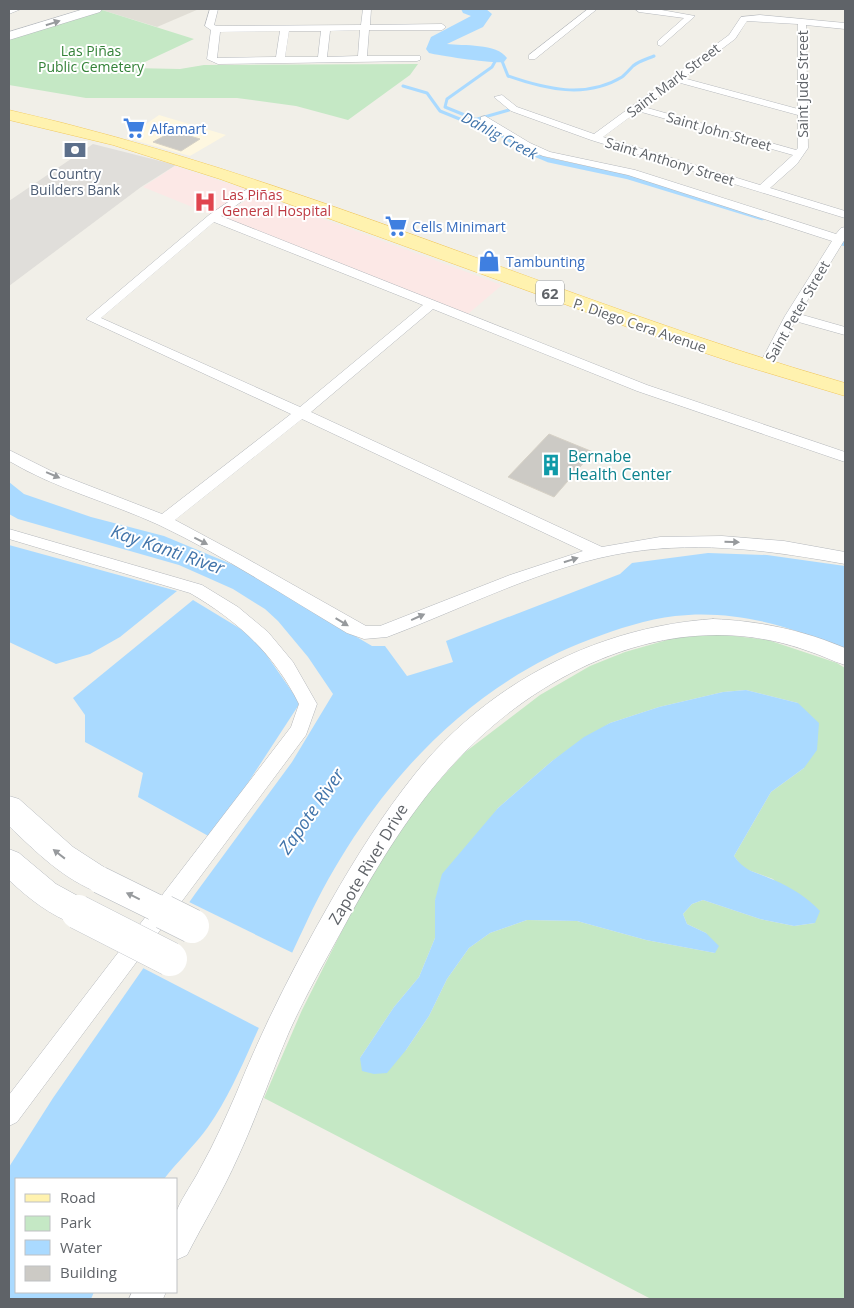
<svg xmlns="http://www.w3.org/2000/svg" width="854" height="1308" font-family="'Open Sans',sans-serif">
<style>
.commercial{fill:#fef7e0}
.industrial{fill:#e0deda}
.education{fill:#e1ded6}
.medical{fill:#fce8e6}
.green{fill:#c5e8c5;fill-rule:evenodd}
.water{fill:#aadaff}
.pier{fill:#f1efe8}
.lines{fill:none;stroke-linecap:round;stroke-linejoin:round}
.stream-far1{stroke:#aadaff;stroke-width:3}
.stream{stroke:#aadaff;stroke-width:4.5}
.river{fill:#aadaff;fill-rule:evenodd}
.building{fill:#cccac5;stroke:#d6d1c6}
.minor-casing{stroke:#b5b8bc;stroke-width:1}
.tertiary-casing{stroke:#b5b8bc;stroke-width:1}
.secondary-casing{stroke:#b6babf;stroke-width:1}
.primary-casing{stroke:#f2c960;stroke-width:1}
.minor{fill:#fff;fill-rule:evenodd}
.tertiary{fill:#fff;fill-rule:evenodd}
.secondary{fill:#fff;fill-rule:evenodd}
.primary{fill:#fff2af;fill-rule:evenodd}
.secondary-bridge-far1-casing{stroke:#b6babf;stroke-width:28;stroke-linecap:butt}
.secondary-bridge-casing{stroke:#b6babf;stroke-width:35;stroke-linecap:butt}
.secondary-bridge-far1{stroke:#fff;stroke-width:27}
.secondary-bridge{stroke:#fff;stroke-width:34}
.oneway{fill:#979a9d}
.labels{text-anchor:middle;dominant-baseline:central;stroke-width:4;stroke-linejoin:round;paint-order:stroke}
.far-park-label{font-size:14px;fill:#348238;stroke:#fff}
.far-street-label{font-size:14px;fill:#5f6368;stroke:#fff}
.far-shop-label{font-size:14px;fill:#366cbe;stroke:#fff;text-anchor:start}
.far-service-label{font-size:14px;fill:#4e5e75;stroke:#fff}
.far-health-label{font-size:14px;fill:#be3a42;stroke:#fff;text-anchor:start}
.far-water-label{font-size:15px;font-style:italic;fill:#4174aa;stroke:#fff}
.shield{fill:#fff;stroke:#8f9295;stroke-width:1}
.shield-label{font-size:15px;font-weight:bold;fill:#5f6368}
.culture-label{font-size:16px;fill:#0d838f;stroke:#fff;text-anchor:start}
.street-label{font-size:16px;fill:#5f6368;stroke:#fff}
.water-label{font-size:18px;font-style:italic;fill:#4174aa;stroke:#fff}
</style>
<rect width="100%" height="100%" fill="#f1efe8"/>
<!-- commercial -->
<path class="commercial" d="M159 115 226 135 190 156 126 138Z"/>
<!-- industrial -->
<path class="industrial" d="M93 144 176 165 141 187 9 286V201Z"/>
<!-- education -->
<path class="education" d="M105 9H199L157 27 102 10Z"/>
<!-- medical -->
<path class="medical" d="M175 166 248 190 212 215 143 187Z
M256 194 502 285 468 314 219 218Z"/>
<!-- green -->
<path class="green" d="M102 10 194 39 132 68 180 69 204 65 418 64 410 75 348 120 296 106 237 98H86L9 85V39Z
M709 633 768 640 837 663 845 668V1299H651L264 1098 302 1010 372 871 410 813 464 753 540 695 590 666 625 652 681 636ZM746 690 798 703 804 768 771 792 734 856 743 868 773 879 815 923 794 926 760 919 703 900 692 904 683 914 687 924 706 933 715 953 646 940 577 921 527 920 490 933 469 948 447 979 429 1016 406 1050 360 1058 394 1007 419 977 435 938V900L498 808 552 761 610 723 659 707 723 692Z"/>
<!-- water -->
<path class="water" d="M9 482 24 494 91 517 164 536 236 566 372 646H385L407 676 453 662 446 641 620 574 632 563 708 553 767 555 845 566V650C792 626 733 609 675 616 647 619 618 629 591 639 461 687 365 798 307 921 288 960 271 1001 253 1041 240 1070 227 1100 208 1127 195 1145 178 1161 164 1179H16V1292H94L91 1299H9V1167L53 1098 195 894 292 762 333 694 308 657 278 621 265 609 233 589 179 565 18 519 9 514Z
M9 545 177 591 120 637 90 654 56 664 9 642Z
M193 600 254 637 300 703 212 838 138 797 143 773 85 742V715L73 698Z
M746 690 798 703 819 723 817 750 804 768 771 792 734 856C746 873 757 872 774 880 792 888 807 897 820 911L815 923 794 926 760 919 703 900 692 904 683 914 687 924 706 933 719 946 715 953 646 940 577 921 527 920 490 933 469 948 447 979 429 1016 406 1050 387 1073 374 1074 362 1071 360 1058 394 1007 419 977 435 938V900L442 874 498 808 552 761 584 737 610 723 659 707 723 692Z"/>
<!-- pier -->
<path class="pier" d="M187 901 295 954 261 1029 141 967Z"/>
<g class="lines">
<!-- stream-far1 -->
<path class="stream-far1" d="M403 86 427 93 440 111 467 122 509 110
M539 156 524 150 477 120 445 107 447 99 492 67 497 58 502 61 508 76C545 89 586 99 622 77 626 74 629 70 633 66 639 61 647 59 654 56"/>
<!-- stream -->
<path class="stream" d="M536 155 548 160 628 177 762 218
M842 243 845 244"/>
<!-- river -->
<path class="river" d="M461 9H486L492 14 483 27 447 44C463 46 497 43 507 58L504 62C497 64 440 56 429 53L426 49 431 37 471 16 463 13Z"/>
</g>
<!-- building -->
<path class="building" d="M173 131 200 139 181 151 153 142Z
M549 434 593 452 554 497 508 477Z"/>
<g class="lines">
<!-- minor casing -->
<g class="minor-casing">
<path id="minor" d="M9 9H21L9 14Z
M210 9H218L214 25 217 26 361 25 363 9H371L370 25 442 24 446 27 442 30H369L367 56H420V60L417 61 218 64 207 59 211 30 205 26ZM360 30 358 56 327 57 330 31ZM280 31 276 57 217 58 220 32ZM289 31H321L318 57H285Z
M588 9H597L535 59H529V55Z
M635 9H656L695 16 661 46 658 45V41L684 18 639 12Z
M760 15 845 23V29L806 25 808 148 797 164 770 188 845 211V218L591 140 511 111 494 97 502 95 517 107 594 134 729 35 741 17ZM747 21 798 24V109L683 78 735 39ZM677 82 798 115V148L796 150 644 107ZM638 111 793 155 760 185 603 137Z
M485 116 530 143 550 152 635 170 836 234 841 228 845 227V239L799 314 845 327V335L795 321 770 370H760L758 367 785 316 832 241 628 175 543 156 522 147 481 121V117Z
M258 182 263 185 262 187 221 216 647 385 845 452V462L637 391 433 309 311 412 602 547 660 537 722 536 784 541 845 552V564C773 551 704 541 630 552 546 565 467 607 387 637L364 639 347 633C285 596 224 556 159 525 109 502 56 489 9 461V450L51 471 162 514 291 414 86 319 209 215ZM214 222 423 305 300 407 101 318ZM302 419 583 551 510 575 380 626H366L242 556 175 520Z
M9 529 202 585 238 607 268 632 293 662 317 704 306 735 17 1122 9 1126V1095L291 727 299 704C274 654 238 621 190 593L9 539Z"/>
</g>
<!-- tertiary casing -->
<g class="tertiary-casing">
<path id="tertiary" d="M713 619C760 621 802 630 845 648V665C832 661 821 655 808 651 786 643 763 638 740 636 681 631 623 646 571 673 464 729 403 818 347 921 327 958 306 994 289 1032 271 1074 257 1116 238 1157 223 1191 204 1222 187 1255L176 1260C176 1245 172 1223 177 1210 183 1196 194 1181 201 1167 214 1144 225 1119 236 1094 263 1027 295 964 331 901 356 857 383 814 415 774 488 683 597 627 713 619Z
M132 1292H166L163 1299H129Z"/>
</g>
<!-- secondary casing -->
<g class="secondary-casing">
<path id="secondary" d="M84 9H102L100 12 9 40V32Z
M9 796 19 799 73 847 110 871 115 880 110 889 100 893C64 880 36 852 9 826Z
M9 849 19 853 56 884 87 901 91 911 87 921 76 925C50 915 29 899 9 880Z"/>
</g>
<!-- primary casing -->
<g class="primary-casing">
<path id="primary" d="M9 110C296 175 563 302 845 383V396L735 363 633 329 220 179 113 145 9 120Z"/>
</g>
<!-- minor -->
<use href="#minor" class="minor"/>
<!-- tertiary -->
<use href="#tertiary" class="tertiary"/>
<!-- secondary -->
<use href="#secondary" class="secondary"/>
<!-- primary -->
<use href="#primary" class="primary"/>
<!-- secondary-bridge-far1 casing -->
<g class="secondary-bridge-far1-casing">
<path id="secondary-bridge-far1" d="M100 880 167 913
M76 911 81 913"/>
</g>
<!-- secondary-bridge casing -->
<g class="secondary-bridge-casing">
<path id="secondary-bridge" d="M78 912 170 959
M164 912 192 926"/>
</g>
<!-- secondary-bridge-far1 -->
<use href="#secondary-bridge-far1" class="secondary-bridge-far1"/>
<!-- secondary-bridge -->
<use href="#secondary-bridge" class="secondary-bridge"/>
</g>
<!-- one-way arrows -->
<defs><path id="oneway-solid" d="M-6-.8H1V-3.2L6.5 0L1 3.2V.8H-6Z" transform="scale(1.25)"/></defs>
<g class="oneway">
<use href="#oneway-solid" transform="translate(53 23) rotate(-17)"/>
<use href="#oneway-solid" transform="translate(53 475) rotate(23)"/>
<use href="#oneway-solid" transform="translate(201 541) rotate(27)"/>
<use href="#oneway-solid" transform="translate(732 542) rotate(2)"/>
<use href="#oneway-solid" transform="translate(571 560) rotate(-17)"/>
<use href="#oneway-solid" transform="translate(418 617) rotate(-24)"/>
<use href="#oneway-solid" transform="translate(342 622) rotate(31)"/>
<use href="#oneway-solid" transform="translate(59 854) rotate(-142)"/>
<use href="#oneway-solid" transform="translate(133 896) rotate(-154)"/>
</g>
<!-- icons -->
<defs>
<g id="supermarket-bare" transform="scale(1.725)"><path d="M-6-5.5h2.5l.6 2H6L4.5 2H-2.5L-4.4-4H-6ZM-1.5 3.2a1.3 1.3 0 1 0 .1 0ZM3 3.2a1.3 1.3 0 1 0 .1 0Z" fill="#3f7fe0" stroke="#fff" stroke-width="2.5" paint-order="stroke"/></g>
<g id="bank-bare" transform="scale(1.725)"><path d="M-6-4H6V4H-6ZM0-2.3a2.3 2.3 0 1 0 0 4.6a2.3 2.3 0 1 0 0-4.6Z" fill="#5c6f8a" stroke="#fff" stroke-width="2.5" paint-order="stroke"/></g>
<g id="hospital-bare" transform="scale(1.725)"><path d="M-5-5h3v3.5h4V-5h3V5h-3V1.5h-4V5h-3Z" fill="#e0444e" stroke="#fff" stroke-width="2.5" paint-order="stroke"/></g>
<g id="shop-bare" transform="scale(1.725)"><path d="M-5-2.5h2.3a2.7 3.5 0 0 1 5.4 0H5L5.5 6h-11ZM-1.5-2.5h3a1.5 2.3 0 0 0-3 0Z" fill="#3f7fe0" stroke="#fff" stroke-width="2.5" paint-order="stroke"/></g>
<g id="building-bare" transform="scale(1.725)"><path d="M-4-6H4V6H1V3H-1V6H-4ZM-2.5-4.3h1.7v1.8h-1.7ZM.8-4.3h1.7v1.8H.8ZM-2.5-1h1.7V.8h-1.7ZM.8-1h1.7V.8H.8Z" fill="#0f9aa8" stroke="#fff" stroke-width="2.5" paint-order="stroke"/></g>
</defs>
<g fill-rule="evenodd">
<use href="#supermarket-bare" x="134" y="128"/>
<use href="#bank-bare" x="75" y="150"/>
<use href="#hospital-bare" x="205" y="202"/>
<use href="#supermarket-bare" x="396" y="226"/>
<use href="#shop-bare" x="489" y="261"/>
<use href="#building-bare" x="551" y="465"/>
</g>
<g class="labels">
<!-- far-park labels -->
<g class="far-park-label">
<text x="91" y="50">Las Piñas<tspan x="91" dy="16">Public Cemetery</tspan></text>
</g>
<!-- far-street labels -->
<g class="far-street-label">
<text transform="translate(673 80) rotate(-37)">Saint Mark Street</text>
<text transform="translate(802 84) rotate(-90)">Saint Jude Street</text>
<text transform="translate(719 131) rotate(16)">Saint John Street</text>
<text transform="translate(670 161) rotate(17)">Saint Anthony Street</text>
<text transform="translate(797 311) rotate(-60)">Saint Peter Street</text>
<text transform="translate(640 325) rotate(19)">P. Diego Cera Avenue</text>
</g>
<!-- far-shop labels -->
<g class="far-shop-label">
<text x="150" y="128">Alfamart</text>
<text x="412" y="226">Cells Minimart</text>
<text x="506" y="261">Tambunting</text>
</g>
<!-- far-service labels -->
<g class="far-service-label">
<text x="75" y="173">Country<tspan x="75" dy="16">Builders Bank</tspan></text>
</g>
<!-- far-health labels -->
<g class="far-health-label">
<text x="222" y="194">Las Piñas<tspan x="222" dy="16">General Hospital</tspan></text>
</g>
<!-- far-water labels -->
<g class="far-water-label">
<text transform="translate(500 135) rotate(28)">Dahlig Creek</text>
</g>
<!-- shield labels -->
<rect class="shield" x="536" y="280.5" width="28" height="25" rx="4"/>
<g class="shield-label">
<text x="550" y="293">62</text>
</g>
<!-- culture labels -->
<g class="culture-label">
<text x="568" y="456">Bernabe<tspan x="568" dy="18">Health Center</tspan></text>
</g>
<!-- street labels -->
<g class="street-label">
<text transform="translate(368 864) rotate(-59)">Zapote River Drive</text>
</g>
<!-- water labels -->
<g class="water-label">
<text transform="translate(168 549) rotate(19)">Kay Kanti River</text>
<text transform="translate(311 811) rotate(-55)">Zapote River</text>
</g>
</g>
<!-- border -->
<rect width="854" height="1308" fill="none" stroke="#5f6368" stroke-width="20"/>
<!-- legend -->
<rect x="15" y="1178" width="162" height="115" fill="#ffffff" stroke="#bfc1c3"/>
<rect x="25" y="1194" width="25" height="8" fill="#fff2af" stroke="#bfc1c3"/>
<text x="60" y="1203" font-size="15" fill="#5f6368">Road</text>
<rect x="25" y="1216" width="25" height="15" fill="#c5e8c5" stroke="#bfc1c3"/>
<text x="60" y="1228" font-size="15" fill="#5f6368">Park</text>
<rect x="25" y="1240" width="25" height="15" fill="#aadaff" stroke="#bfc1c3"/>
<text x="60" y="1253" font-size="15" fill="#5f6368">Water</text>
<rect x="25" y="1266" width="25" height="15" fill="#cccac5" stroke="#bfc1c3"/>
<text x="60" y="1278" font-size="15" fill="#5f6368">Building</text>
</svg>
